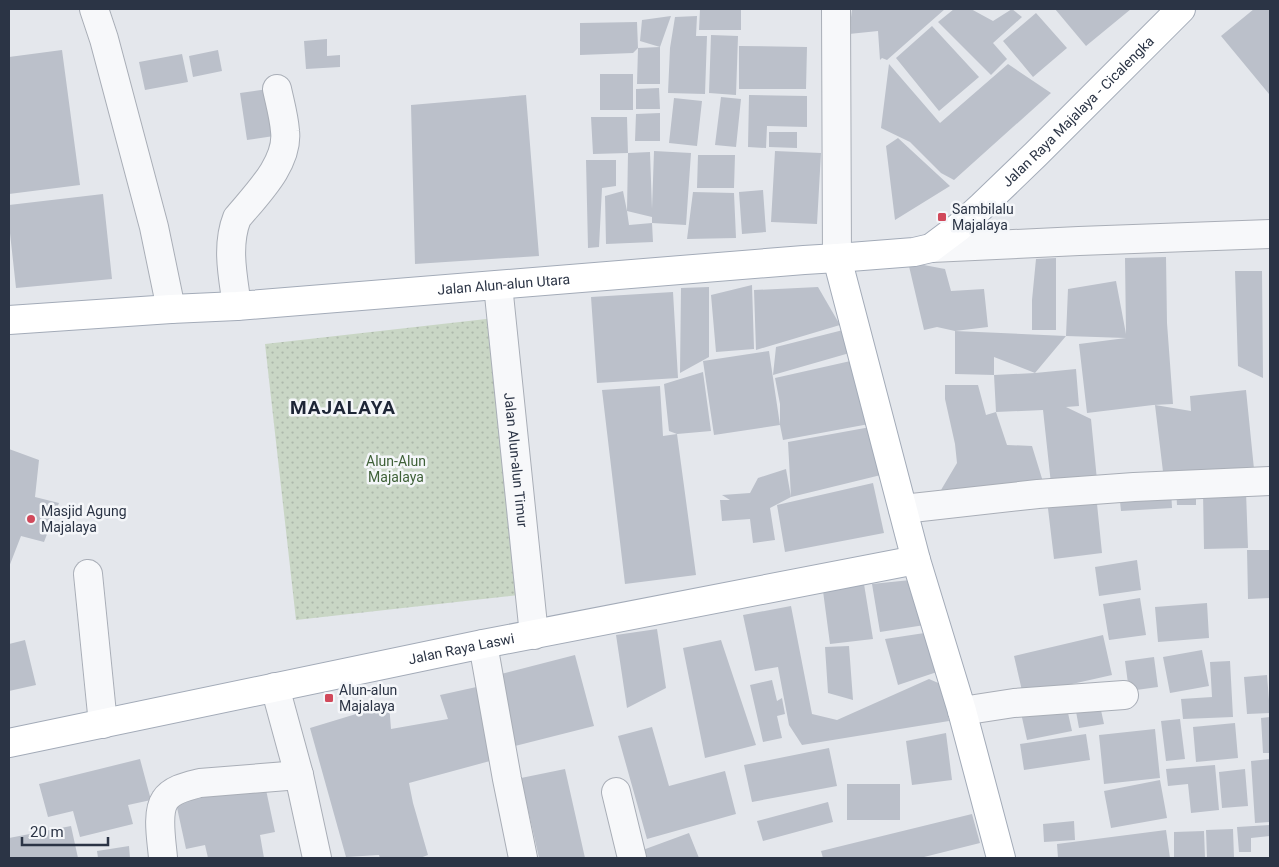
<svg xmlns="http://www.w3.org/2000/svg" width="1279" height="867" font-family="Roboto,sans-serif">
<style>
.grass{fill:url(#grass-dots)}
.building{fill:#bbc0ca;fill-rule:evenodd}
.lines{fill:none;stroke-linecap:round;stroke-linejoin:round}
.minor-casing{stroke:#a9aeb7;stroke-width:30}
.major-casing{stroke:#a3abb8;stroke-width:30}
.minor{stroke:#f7f8fa;stroke-width:28}
.major{stroke:#fff;stroke-width:28}
.poi-dot{fill:#d1495b;stroke:#f4f6f9;stroke-width:2}
.labels{text-anchor:middle;dominant-baseline:central;stroke-width:5;stroke-linejoin:round;paint-order:stroke}
.street-label{font-size:14px;fill:#2b3445;stroke:#f4f6f9}
.poi-label{font-size:14px;fill:#2b3445;stroke:#f4f6f9;text-anchor:start}
.park-label{font-size:14px;fill:#3f6138;stroke:#f4f6f9}
.district-label{font-size:19px;font-weight:bold;letter-spacing:1px;fill:#1d2536;stroke:#f4f6f9}
</style>
<defs>
<pattern id="grass-dots" width="8" height="8" patternUnits="userSpaceOnUse" patternTransform="scale(1.25)"><rect width="8" height="8" fill="#c9d6c5"/><path d="M2 2h.1M6 6h.1" fill="none" stroke="#adb8ab" stroke-width="1.8" stroke-linecap="round"/></pattern>
</defs>
<rect width="100%" height="100%" fill="#e4e7ec"/>
<!-- grass -->
<path class="grass" d="M495 318 527 594 296 620 265 344Z"/>
<!-- building -->
<path class="building" d="M700 9H741V30H699Z
M852 9H945L887 60 882 58 880 60 878 31 849 34Z
M954 9H971L993 21 1012 9 1022 17 993 43 1007 59 991 75 938 22Z
M1055 9H1131L1086 46Z
M1254 9H1270V93L1269 94 1221 36Z
M1036 13 1067 48 1033 77 1003 41Z
M671 16 660 47V84H637L638 48 660 47 640 41 642 20Z
M697 16 696 36H707L705 94 668 93 670 48 675 17Z
M637 22 638 48 633 53 580 55V23Z
M932 26 979 77 939 111 896 58Z
M711 35 738 36 736 95 709 93Z
M327 39V56L340 55V67L306 69 304 41Z
M739 46 807 47 806 89H739Z
M62 50 80 185 9 194V57Z
M218 50 222 71 193 77 189 56Z
M182 54 188 82 145 90 139 62Z
M889 64 940 123 1008 64 1051 93 954 180 941 173 910 142 881 128Z
M600 74H633V110H600Z
M659 88 660 109H636V89Z
M268 89 274 136 247 140 240 93Z
M526 95 539 256 415 264 411 105Z
M749 95 807 96V127L767 126 766 148 748 147Z
M721 97 741 99 736 147 715 145Z
M674 98 702 101 697 146 669 143Z
M660 113V141H635L636 114Z
M591 117H627L628 153 650 152 652 209 654 151 691 153 686 225 652 223V217L627 211 629 225 652 223 653 242 606 244 605 196 623 191 627 211 628 153 593 154Z
M769 132H797V148L769 147Z
M898 138 950 186 895 220 886 146Z
M775 151 821 153 817 224 771 222Z
M698 155H735L734 188H697Z
M586 160H616V186L602 188 599 247 588 248Z
M763 190 766 232 742 234 739 192Z
M693 192 734 193 736 238 687 239Z
M103 194 112 279 16 288 9 224V205Z
M1166 257 1167 323 1173 404 1153 405 1087 413 1079 344 1126 338 1066 336 1035 373 1076 369 1079 406 1066 407 1091 419 1097 480 1051 484 1043 410 996 412 994 375 955 374V331L937 327 924 330 908 262 945 269 951 291 984 289 988 327 955 331 1066 336 1068 289 1116 281 1126 334 1125 258ZM994 357 1035 373 994 375Z
M1056 258V330H1032V300L1036 259Z
M1235 271H1262L1263 378 1238 366Z
M752 285 754 349 716 352 711 295Z
M709 287V357L680 373 681 288Z
M818 287 840 325 756 350 754 290Z
M673 292 678 378 597 383 591 297Z
M847 329 853 352 773 375 776 347Z
M769 351 780 425V404L775 378 855 360 869 424 783 440 780 425 714 435 703 361Z
M703 372 711 431 677 434 669 431 664 384Z
M945 385H978L986 415 996 412 1007 445 1032 446 1044 485 941 490 957 463 955 444 945 399Z
M660 386 663 436 677 434 696 575 625 584 602 390Z
M1246 390 1254 469 1164 480 1155 405 1191 411 1190 396Z
M876 426 885 474 791 497 770 508 775 540 753 543 750 519 722 521 720 500H730L722 495 750 493 758 478 786 469 791 497 788 442Z
M9 449 39 460 35 497 59 503 44 542 21 536 9 567Z
M873 483 884 533 785 552 777 505Z
M1176 488H1196V505H1177Z
M1171 489 1172 508 1121 511 1119 492Z
M1246 491 1248 548 1204 549 1203 492Z
M1096 494 1102 553 1054 559 1047 500Z
M1247 550H1270V598L1248 599Z
M1137 560 1141 590 1099 596 1095 567Z
M920 579 931 624 880 632 872 584Z
M864 584 873 639 830 644 823 591Z
M1140 598 1146 635 1109 640 1103 604Z
M1207 603 1209 638 1158 642 1155 607Z
M791 606 812 714 837 720 929 679 943 685 949 721 802 745 789 725 778 667 755 671 743 615Z
M657 629 666 688 627 708 616 635Z
M931 632 943 670 898 685 885 639Z
M1103 635 1112 675 1023 695 1014 656Z
M25 640 36 685 9 691V644Z
M721 640 756 745 705 758 683 648Z
M849 646 853 700 828 693 825 647Z
M1202 650 1209 686 1170 693 1163 657Z
M575 655 594 726 515 746 497 675Z
M1154 657 1158 687 1129 691 1125 661Z
M1230 661 1233 717 1183 719 1181 699 1212 697 1210 662Z
M1267 675 1270 713 1247 714 1244 677Z
M772 680 777 701 782 698 785 714 777 716 782 738 763 742 750 685Z
M481 686 490 761 409 783 413 803 428 855 420 858H380L379 855 346 857 310 728 389 704 391 729 448 719 440 695Z
M1099 701 1104 724 1079 728 1075 706Z
M1066 704 1072 731 1027 740 1021 713Z
M1270 717V753H1263L1261 718Z
M1180 719 1185 759 1166 761 1161 721Z
M1235 723 1238 758 1196 762 1193 727Z
M652 727 669 786 725 771 736 814 647 839 618 736Z
M1155 729 1160 778 1104 784 1099 735Z
M946 733 952 780 912 785 906 741Z
M1086 734 1090 760 1024 770 1020 744Z
M829 748 837 786 752 802 744 765Z
M140 759 151 800 128 805 133 824 80 837 73 811 48 817 39 784Z
M1270 759V822L1255 823 1251 761Z
M1215 765 1219 810 1191 813 1188 784 1168 786 1166 769Z
M565 769 585 858H539L521 778Z
M1245 769 1248 806 1222 808 1219 772Z
M1160 780 1167 818 1111 828 1104 791Z
M847 784H900V820H847Z
M265 785 275 832 260 835 264 858H208L205 845 186 849 176 803Z
M828 802 833 822 763 841 757 821Z
M972 814 980 843 920 858H823L821 851Z
M1074 821 1075 840 1044 842 1043 824Z
M1270 825V836L1251 838V852H1239L1237 827Z
M71 826 78 858H10L9 838Z
M1233 829 1234 858H1207L1206 830Z
M1166 830 1170 858H1058L1057 844Z
M1204 831 1205 858H1174V832Z
M689 833 699 858H642L640 851Z
M129 846 130 858H98L97 851Z"/>
<g class="lines">
<!-- minor casing -->
<g class="minor-casing">
<g id="minor">
<path d="M94 9 104 39 154 227 171 309"/>
<path d="M836 9 837 258"/>
<path d="M931 248 1079 241 1270 234"/>
<path id="s1" d="M498 285 534 635"/>
<path d="M237 306C233 277 226 246 237 218 256 195 289 163 285 131 284 117 280 103 277 89"/>
<path d="M903 509 1038 494 1134 487 1270 481"/>
<path d="M88 574 103 724"/>
<path d="M483 644 507 779 523 858"/>
<path d="M275 687 299 775 317 858"/>
<path d="M962 711 1014 703 1124 695"/>
<path d="M616 792 632 858"/>
<path d="M163 858C162 843 156 813 165 800 172 789 188 786 200 783L299 775"/>
</g>
</g>
<!-- major casing -->
<g class="major-casing">
<g id="major">
<path d="M837 258 916 560 962 711 1001 858"/>
<path id="s2" d="M9 320 171 309 237 306 804 260 837 258 914 252 931 248 959 227 982 206 1036 154 1181 9"/>
<path id="s3" d="M9 743 483 644 916 560"/>
</g>
</g>
<!-- minor -->
<use href="#minor" class="minor"/>
<!-- major -->
<use href="#major" class="major"/>
</g>
<!-- markers -->
<g class="poi-dot">
<rect x="937" y="212" width="10" height="10" rx="2.5"/>
<circle cx="31" cy="519" r="5"/>
<rect x="324" y="693" width="10" height="10" rx="2.5"/>
</g>
<g class="labels">
<!-- street labels -->
<g class="street-label">
<text stroke="none"><textPath href="#s2" startOffset="1126">Jalan Raya Majalaya - Cicalengka</textPath></text>
<text stroke="none"><textPath href="#s2" startOffset="496">Jalan Alun-alun Utara</textPath></text>
<text stroke="none"><textPath href="#s1" startOffset="176">Jalan Alun-alun Timur</textPath></text>
<text stroke="none"><textPath href="#s3" startOffset="462">Jalan Raya Laswi</textPath></text>
</g>
<!-- poi labels -->
<g class="poi-label">
<text x="952" y="209">Sambilalu<tspan x="952" dy="16">Majalaya</tspan></text>
<text x="41" y="511">Masjid Agung<tspan x="41" dy="16">Majalaya</tspan></text>
<text x="339" y="690">Alun-alun<tspan x="339" dy="16">Majalaya</tspan></text>
</g>
<!-- park labels -->
<g class="park-label">
<text x="396" y="461">Alun-Alun<tspan x="396" dy="16">Majalaya</tspan></text>
</g>
<!-- district labels -->
<g class="district-label">
<text x="343" y="407">MAJALAYA</text>
</g>
</g>
<!-- border -->
<rect width="1279" height="867" fill="none" stroke="#2b3445" stroke-width="20"/>
<!-- scale -->
<path d="M22 837v8h86v-8" fill="none" stroke="#2b3445" stroke-width="2.5"/>
<text x="30" y="837" font-size="15" fill="#2b3445" stroke="#f4f6f9" stroke-width="4" paint-order="stroke">20 m</text>
</svg>
